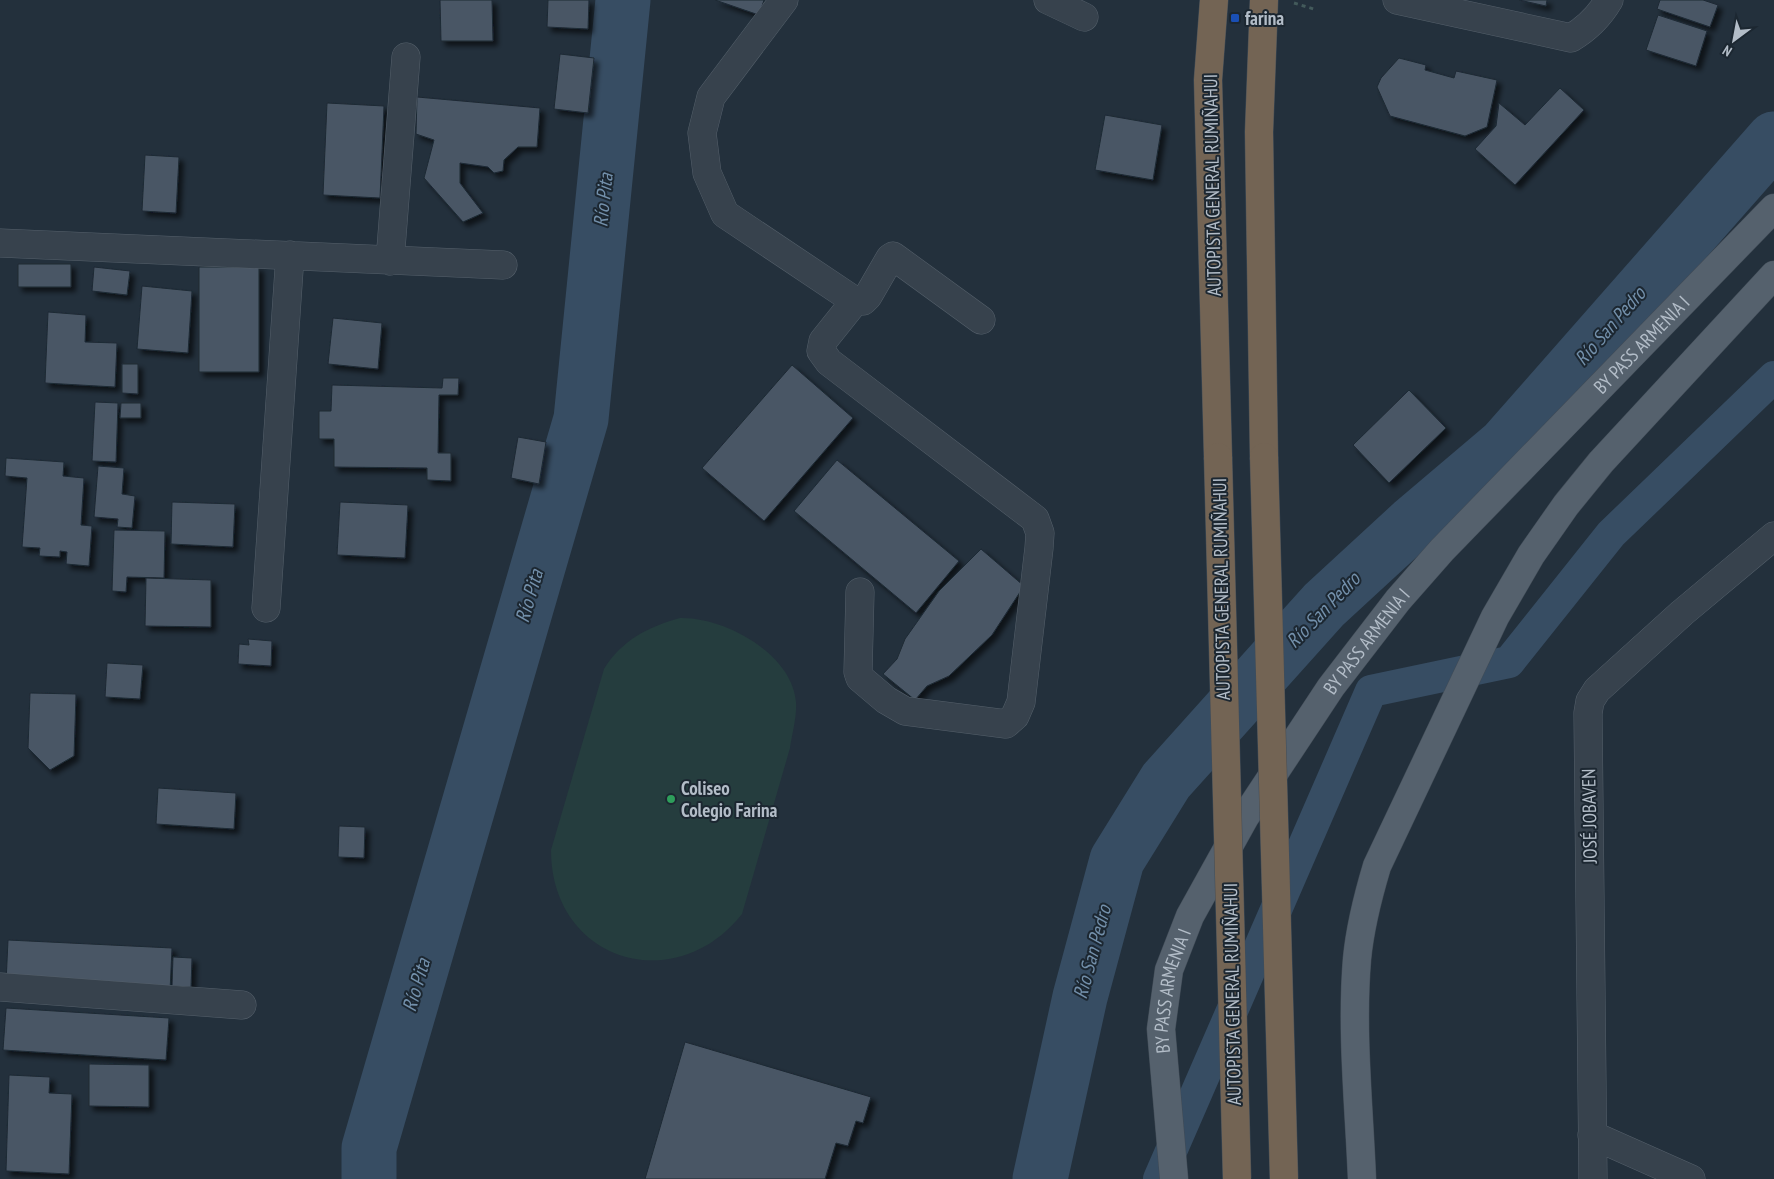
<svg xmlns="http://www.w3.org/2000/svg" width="1774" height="1179" font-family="'PT Sans Narrow',sans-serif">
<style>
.green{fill:#253d3e}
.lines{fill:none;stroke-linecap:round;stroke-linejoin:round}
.canal{stroke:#374d63;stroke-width:32}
.river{stroke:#374d63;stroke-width:55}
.building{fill:#495765;stroke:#1e2934;filter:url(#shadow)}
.minor-casing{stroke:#55606b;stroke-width:29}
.major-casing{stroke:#404b56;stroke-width:29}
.highway-casing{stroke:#424d58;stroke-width:29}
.path{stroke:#435a5b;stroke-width:3;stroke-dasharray:4 4;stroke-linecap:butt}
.minor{stroke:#37424d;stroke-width:28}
.major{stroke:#55616d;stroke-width:28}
.highway{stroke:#736454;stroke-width:28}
.highway-bridge-casing{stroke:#424d58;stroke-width:29;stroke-linecap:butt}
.highway-bridge{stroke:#736454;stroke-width:28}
.transit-dot{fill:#1a4fb4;stroke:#1c2731;stroke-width:2}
.leisure-dot{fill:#2e9e5b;stroke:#1c2731;stroke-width:2}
.labels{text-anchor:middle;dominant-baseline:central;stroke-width:4;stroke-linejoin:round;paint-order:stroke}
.poi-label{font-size:19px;font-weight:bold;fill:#b3bdc8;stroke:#1c2731;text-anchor:start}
.street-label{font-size:19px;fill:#b3bdc8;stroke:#1c2731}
.water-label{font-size:20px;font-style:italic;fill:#7390ab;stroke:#1c2731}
</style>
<defs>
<filter id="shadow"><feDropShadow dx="4.5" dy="4.5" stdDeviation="2.5" flood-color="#0009"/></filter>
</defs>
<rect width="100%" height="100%" fill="#23303c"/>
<!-- green -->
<path class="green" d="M680 618C724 617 792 653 796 702 797 717 792 734 790 748L742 914C675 999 551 961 551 850L604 669C622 640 648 627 680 618Z"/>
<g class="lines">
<!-- canal -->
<path class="canal" d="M1159 1179 1371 691 1509 662 1611 534 1774 377"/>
<!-- river -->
<path class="river" d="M369 1179V1148L581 419 623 0
M1040 1179 1080 997 1117 860 1166 781 1324 605 1413 523 1505 445 1774 139"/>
</g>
<!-- building -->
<path class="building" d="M440 0H492L493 41H441Z
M548 0H589L588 29 547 27Z
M715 0H764L759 15Z
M1519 0H1547L1546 6Z
M1660 0H1703L1718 5 1710 27 1657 9Z
M1658 15 1707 31 1696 66 1646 50Z
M560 54 594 58 588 113 554 109Z
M1399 58 1426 65 1425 70 1454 78 1456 71 1497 80 1487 127 1465 136 1390 116 1377 87 1381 78Z
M1560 88 1584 110 1515 185 1475 149 1496 126 1499 103 1525 125Z
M417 97 540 108 537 147H518L504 160 503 171 494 173 488 167 460 163V183L483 213 463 222 424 178 434 140 416 134Z
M327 103 384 106 380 198 323 195Z
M1105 115 1162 125 1153 180 1095 170Z
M145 155 179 157 176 213 142 211Z
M18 264H71V287H18Z
M94 267 130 271 127 295 92 291Z
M199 267H259V372H199Z
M142 286 192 291 188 353 137 349Z
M48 312 86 315 85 342 117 343 115 387 45 383Z
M333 318 382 323 378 369 328 364Z
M122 364H138V394L122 393Z
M792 365 853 418 764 521 702 468Z
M443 378H459L458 395H439L438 453H451V481L427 480V468L334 467V439H319V411H331L332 385 442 388Z
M1409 390 1446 428 1389 483 1353 445Z
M95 402 118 403 116 462 92 461Z
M121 403H141V418H120Z
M518 437 546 442 539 484 511 478Z
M6 458 64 462 63 476 84 478 81 525 92 526 89 566 66 564 67 552 60 551V557L39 556 40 548 22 547 27 478 5 476Z
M837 460 959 561 916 613 794 511Z
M98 466 124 468 122 494 135 496 132 528 117 527 118 519 94 517Z
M172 502 235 504 233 547 171 544Z
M340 502 408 505 405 558 337 555Z
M114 530 165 531 164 578 127 577 126 592 112 591Z
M981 549 1024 586 992 635 949 676 927 686 915 700 883 674 897 659 905 639 939 591Z
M146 578 211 580V627L145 626Z
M248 639 272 641 271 666 238 664 239 644 249 645Z
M107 663 143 665 140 699 105 697Z
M30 693 76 694 74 756 50 770 28 748Z
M158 788 236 793 234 829 156 824Z
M339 826 365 827 364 858 338 857Z
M8 940 172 948 170 991 6 983Z
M173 957 192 958 191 987 172 986Z
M6 1008 169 1018 166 1060 3 1050Z
M685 1042 871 1097 863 1123 856 1121 848 1146 836 1143 825 1179H645Z
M89 1064 149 1065V1107L89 1106Z
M9 1075 50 1077 49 1093 72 1094 69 1174 6 1171Z"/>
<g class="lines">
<!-- minor casing -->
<g class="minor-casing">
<path id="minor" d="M784 0 711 97 702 133 707 173 725 214 855 301H863L868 296 890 258 893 256 981 320
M1048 0 1084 17
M1397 0 1571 38C1588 28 1599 17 1609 0
M0 243 503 265
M390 261 406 57
M855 301 823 341 821 351 829 362 1035 519 1040 533 1039 548 1021 702 1015 716 1006 724 905 711 886 700 860 678 858 672 860 592
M266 608 290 255
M0 987 242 1005
M1592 1135 1691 1179
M1593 1179 1588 713 1590 701 1597 690 1682 613 1774 536"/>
</g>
<!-- major casing -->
<g class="major-casing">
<g id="major">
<path id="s1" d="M1174 1179 1161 1029 1169 970 1190 916 1245 817 1331 687 1398 600 1442 550 1774 208"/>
<path d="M1362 1179C1359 1106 1351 1031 1357 959 1360 927 1368 896 1377 866L1495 617 1531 555 1566 505 1601 462 1774 275"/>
</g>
</g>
<!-- highway casing -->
<g class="highway-casing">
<path id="highway" d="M1214 0 1208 80 1218 457
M1264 0 1259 132 1264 457"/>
</g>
<!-- path -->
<path class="path" d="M1294 3 1317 10"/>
<!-- minor -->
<use href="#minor" class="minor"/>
<!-- major -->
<use href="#major" class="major"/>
<!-- highway -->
<use href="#highway" class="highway"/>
<!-- highway-bridge casing -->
<g class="highway-bridge-casing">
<path id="highway-bridge" d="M1218 457 1237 1179
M1264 457 1284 1179"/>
</g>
<!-- highway-bridge -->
<use href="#highway-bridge" class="highway-bridge"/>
</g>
<!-- markers -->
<rect class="transit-dot" x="1230" y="13" width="10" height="10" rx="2.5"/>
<circle class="leisure-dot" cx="671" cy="799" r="5"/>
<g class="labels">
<!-- poi labels -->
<g class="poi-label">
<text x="1245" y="18">farina</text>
<text x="681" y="788">Coliseo<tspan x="681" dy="22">Colegio Farina</tspan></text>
</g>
<!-- street labels -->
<g class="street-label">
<text transform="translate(1212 185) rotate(-91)">AUTOPISTA GENERAL RUMIÑAHUI</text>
<text stroke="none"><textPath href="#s1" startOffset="1000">BY PASS ARMENIA I</textPath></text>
<text transform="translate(1221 589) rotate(-91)">AUTOPISTA GENERAL RUMIÑAHUI</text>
<text stroke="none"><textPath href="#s1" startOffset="595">BY PASS ARMENIA I</textPath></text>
<text transform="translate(1589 816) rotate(-91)">JOSÉ JOBAVEN</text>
<text stroke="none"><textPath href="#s1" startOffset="190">BY PASS ARMENIA I</textPath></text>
<text transform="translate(1232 994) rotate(-91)">AUTOPISTA GENERAL RUMIÑAHUI</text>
</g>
<!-- water labels -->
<g class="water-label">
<text transform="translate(603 200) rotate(-84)">Río Pita</text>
<text transform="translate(1610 326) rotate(-49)">Río San Pedro</text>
<text transform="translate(529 596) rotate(-74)">Río Pita</text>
<text transform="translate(1323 610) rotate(-46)">Río San Pedro</text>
<text transform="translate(1092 952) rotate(-75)">Río San Pedro</text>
<text transform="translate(416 985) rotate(-74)">Río Pita</text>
</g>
</g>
<!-- north arrow -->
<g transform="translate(1734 40) rotate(212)" stroke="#1c2731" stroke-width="4" paint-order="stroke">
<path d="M0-4L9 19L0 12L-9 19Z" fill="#b3bdc8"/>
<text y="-8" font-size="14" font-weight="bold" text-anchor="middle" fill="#b3bdc8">N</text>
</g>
</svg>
